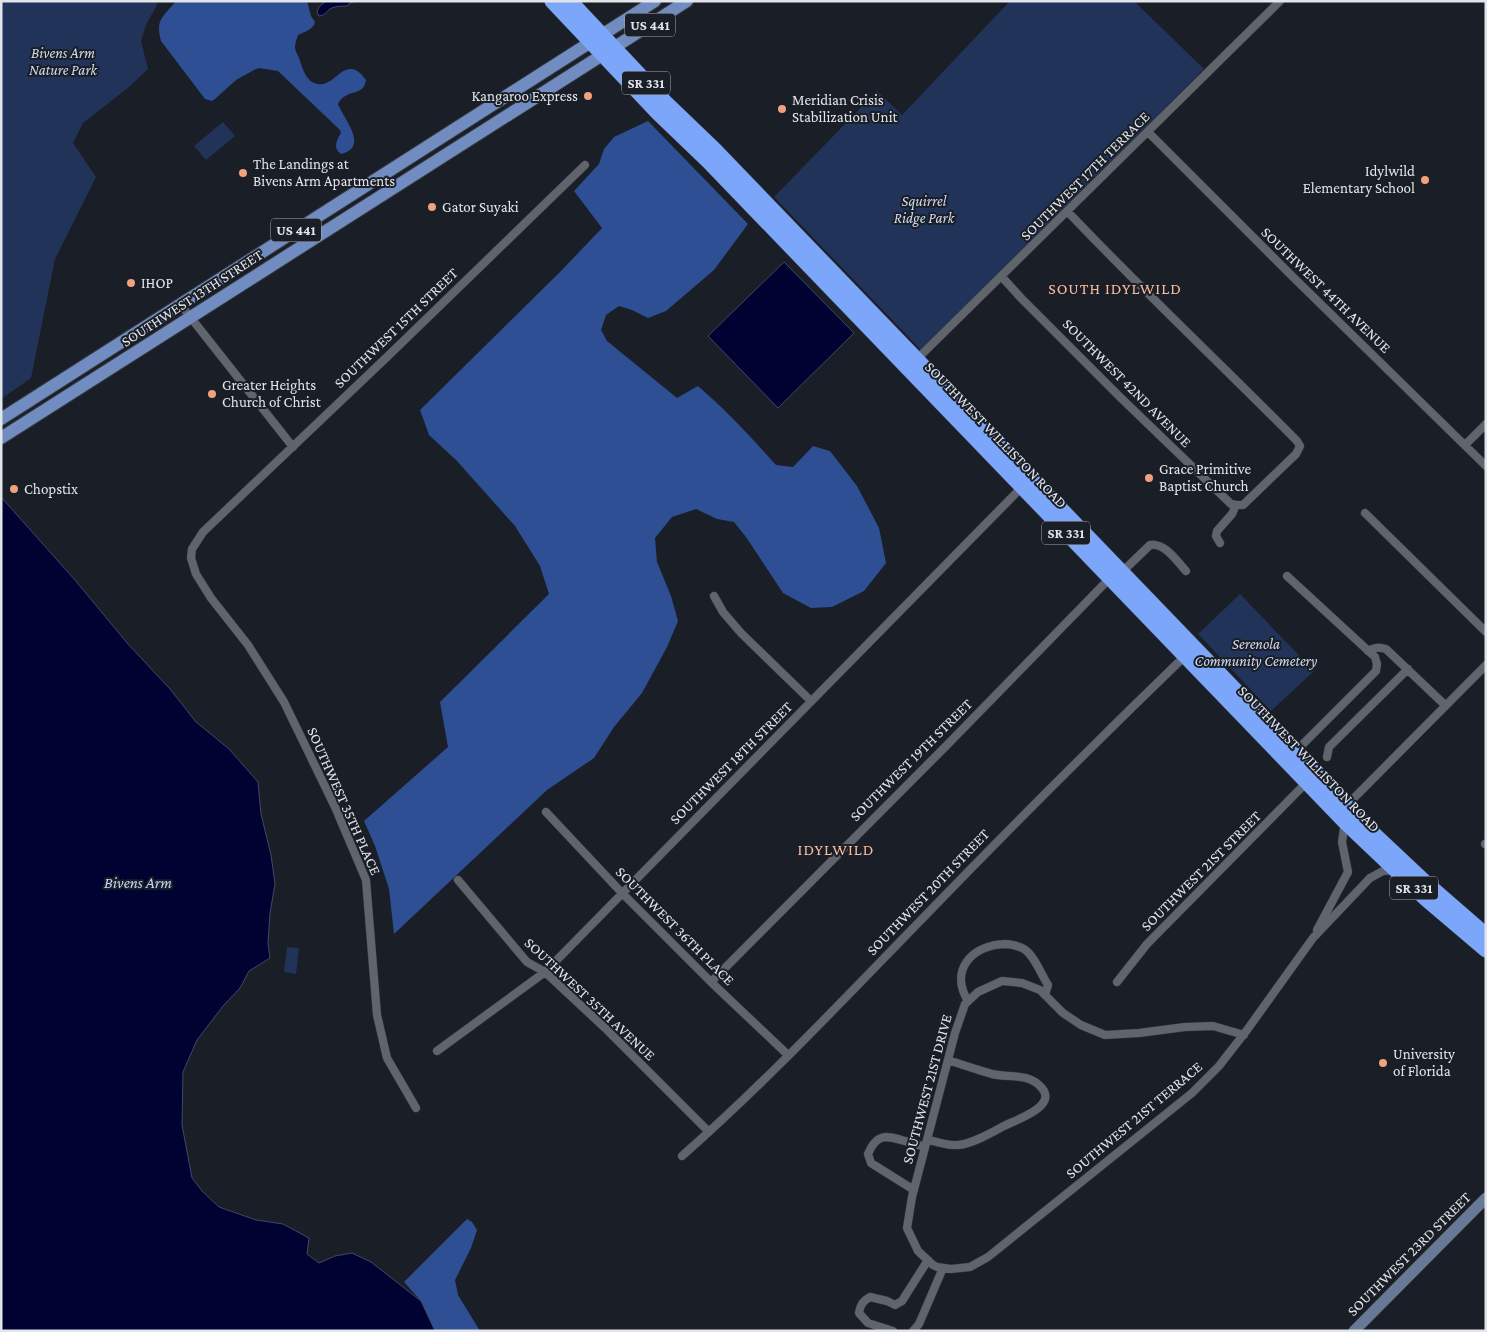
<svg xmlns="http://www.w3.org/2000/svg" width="1487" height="1332" font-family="'Crimson Pro',serif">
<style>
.green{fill:#213359}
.forest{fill:#2e4f93}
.water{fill:#000232;stroke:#444669}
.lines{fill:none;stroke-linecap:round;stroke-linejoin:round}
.street-casing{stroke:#36393f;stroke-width:9}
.secondary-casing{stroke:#36393f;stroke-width:12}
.primary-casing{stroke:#36393f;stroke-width:14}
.highway-casing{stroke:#36393f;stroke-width:16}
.street{stroke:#5f646d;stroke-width:8}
.secondary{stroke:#687897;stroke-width:11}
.primary{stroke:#708cc1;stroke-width:12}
.highway{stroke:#7ca6f9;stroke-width:15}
.poi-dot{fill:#f1a17b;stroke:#1a1e26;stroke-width:2}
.labels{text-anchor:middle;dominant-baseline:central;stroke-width:4;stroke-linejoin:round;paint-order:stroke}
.shield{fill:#1a1e26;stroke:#a6a9af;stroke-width:1}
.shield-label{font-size:14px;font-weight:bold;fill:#e2e5ea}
.park-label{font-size:15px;font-style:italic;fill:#d0dbef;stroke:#1a1e26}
.poi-label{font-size:15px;fill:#e2e5ea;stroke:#1a1e26;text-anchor:start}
.street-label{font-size:15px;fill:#e2e5ea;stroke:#1a1e26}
.neighbourhood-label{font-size:16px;letter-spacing:1px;fill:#f8bb9f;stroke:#1a1e26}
.water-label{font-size:16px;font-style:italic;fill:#bfd4fb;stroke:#1a1e26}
</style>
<rect width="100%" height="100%" fill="#1a1e26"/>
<!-- green -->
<path class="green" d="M1 1H159L146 25 141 41 148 69 129 87 83 123 73 143 96 177 55 259 31 378 1 399Z
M1010 1H1134L1204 69 921 350 774 197 877 91 902 115Z
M223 122 235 136 206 160 194 146Z
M1240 594 1314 671 1271 711 1198 634Z
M287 947 299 948 296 974 284 972Z"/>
<!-- forest -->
<path class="forest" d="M176 1H307L311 16 315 22C313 30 304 32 298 35 297 39 295 43 295 47 295 51 298 55 299 58 303 70 307 86 323 84 334 82 340 69 351 69 358 69 362 75 366 80 364 97 346 88 338 104 343 118 370 147 341 154 333 148 336 141 341 133L340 130 278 71 259 68 254 70 236 80 215 99 212 101 205 99 161 41C155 19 163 17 176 1Z
M648 121 748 224 714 270 666 311 648 318 632 310 619 306 606 315 601 330 607 341 677 398 698 386C726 410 751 437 776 465L793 467 813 446 830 451 857 486 879 528 886 563 864 591 832 607 811 608 783 593 746 537 734 522 717 519 696 509 672 517 655 538 657 562 671 596 678 621 667 647 642 693 614 727 594 758 547 790 394 934 389 889 375 846 364 821 448 747 440 702 549 594 540 566 515 526 457 461 429 435 420 410 561 271 602 228 574 191 599 164 604 149 614 137Z
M467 1219 472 1222 477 1230 471 1248 455 1280 458 1295 480 1331H435L421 1301 404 1282Z"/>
<!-- water -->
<path class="water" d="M326 1H357L350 3 347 6C341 6 335 6 330 9 325 13 325 15 319 16L317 12 319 7Z
M784 262 854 333 778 408 708 336Z
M1 497 75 580 128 644 170 689 196 722 229 749 258 782 261 814 271 855 275 884 270 913 268 943 270 958 249 971 240 988 223 1006 197 1040 183 1072 182 1125 192 1178 202 1191 219 1207 256 1220 283 1224 309 1238 307 1254 319 1263 335 1256 352 1253 371 1262 421 1301 435 1331H1Z"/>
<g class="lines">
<!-- street casing -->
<g class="street-casing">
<path id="street" d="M1148 132 1291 275 1486 466
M1068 212C1142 290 1221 364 1297 441L1300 446 1296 454 1243 505H1236
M1002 277 1021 298 1121 398 1231 504 1236 505
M180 304 293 447
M916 360 1280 1
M1465 445 1486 424
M1365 513 1486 632
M1220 543 1216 536 1217 531 1232 514 1236 505
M1122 572 1150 545C1164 542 1177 561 1186 571
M1287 576 1375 657 1377 664 1376 671 1295 752
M714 596 723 612 741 633 811 701
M1368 651C1375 647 1379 647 1386 649L1445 705
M1327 757 1329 747 1408 669
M1347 809 1352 800 1486 665
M546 812 622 893 711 982 788 1055
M1485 844H1486
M458 880 527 962 545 972 605 1028 709 1132
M1317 930 1348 872 1342 842 1345 822
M711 982 949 743 1110 578
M1117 982 1147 944 1307 782
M968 1001C949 970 972 945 1005 944 1010 944 1019 946 1024 949 1034 955 1041 974 1048 985L1045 995
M1244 1035 1213 1026 1185 1027 1139 1033 1105 1035 1081 1025 1063 1013 1040 990 1022 983 1002 981 978 992 965 1004 955 1033 912 1197 907 1228 918 1251 933 1265 937 1267 951 1269 970 1267 988 1257 1192 1093 1219 1066 1247 1030 1313 938 1370 878 1383 871 1394 870
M437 1051 545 972 1023 486
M416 1108 387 1058 377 1015 366 880 335 807 284 702 248 645 211 598 196 574 191 558 192 549 203 532 388 356 585 165
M927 1140C936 1141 948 1146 958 1145 972 1144 991 1133 1004 1126 1015 1120 1061 1106 1040 1086 1027 1073 1009 1078 992 1074 978 1070 963 1065 948 1060
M682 1156C766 1082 843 1000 921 920 1008 830 1096 742 1186 655
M914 1190 871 1163 868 1154C877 1132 887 1136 905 1141 912 1144 919 1145 925 1147
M893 1331 868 1323 859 1313C860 1305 863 1301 870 1297L887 1301 895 1305 902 1301 928 1260
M913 1331 919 1324 943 1268"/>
</g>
<!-- secondary casing -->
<g class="secondary-casing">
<path id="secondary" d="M1354 1331 1486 1198"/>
</g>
<!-- primary casing -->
<g class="primary-casing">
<path id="primary" d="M1 419 655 1
M1 438 687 1"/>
</g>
<!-- highway casing -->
<g class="highway-casing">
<path id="highway" d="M552 1 658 113 708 161 1345 822 1426 899 1486 950
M570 1 665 102 715 150 1376 836 1426 883 1486 935"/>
</g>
<!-- street -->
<use href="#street" class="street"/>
<!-- secondary -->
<use href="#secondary" class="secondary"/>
<!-- primary -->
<use href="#primary" class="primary"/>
<!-- highway -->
<use href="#highway" class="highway"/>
</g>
<!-- markers -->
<g class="poi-dot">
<circle cx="588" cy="96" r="5"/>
<circle cx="782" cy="109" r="5"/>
<circle cx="243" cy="173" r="5"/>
<circle cx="1425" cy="180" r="5"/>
<circle cx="432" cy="207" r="5"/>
<circle cx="131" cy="283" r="5"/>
<circle cx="212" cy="394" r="5"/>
<circle cx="1149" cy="478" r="5"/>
<circle cx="14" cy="489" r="5"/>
<circle cx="1383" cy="1063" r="5"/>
</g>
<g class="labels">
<!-- shield labels -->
<g class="shield">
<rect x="625" y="13.5" width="50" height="23" rx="4"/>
<rect x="622" y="71.5" width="48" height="23" rx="4"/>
<rect x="271" y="218.5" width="50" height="23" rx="4"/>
<rect x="1042" y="521.5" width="48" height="23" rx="4"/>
<rect x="1390" y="876.5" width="48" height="23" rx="4"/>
</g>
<g class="shield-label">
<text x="650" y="25">US 441</text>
<text x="646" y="83">SR 331</text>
<text x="296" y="230">US 441</text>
<text x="1066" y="533">SR 331</text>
<text x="1414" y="888">SR 331</text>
</g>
<!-- park labels -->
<g class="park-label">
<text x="63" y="53">Bivens Arm<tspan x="63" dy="17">Nature Park</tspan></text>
<text x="924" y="201">Squirrel<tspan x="924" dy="17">Ridge Park</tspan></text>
<text x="1256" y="644">Serenola<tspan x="1256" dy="17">Community Cemetery</tspan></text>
</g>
<!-- poi labels -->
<g class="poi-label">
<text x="578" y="96" text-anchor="end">Kangaroo Express</text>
<text x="792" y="100">Meridian Crisis<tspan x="792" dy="17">Stabilization Unit</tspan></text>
<text x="253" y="164">The Landings at<tspan x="253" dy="17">Bivens Arm Apartments</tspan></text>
<text x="1415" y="171" text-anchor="end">Idylwild<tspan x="1415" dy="17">Elementary School</tspan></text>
<text x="442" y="207">Gator Suyaki</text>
<text x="141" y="283">IHOP</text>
<text x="222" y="385">Greater Heights<tspan x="222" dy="17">Church of Christ</tspan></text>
<text x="1159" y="469">Grace Primitive<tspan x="1159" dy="17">Baptist Church</tspan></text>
<text x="24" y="489">Chopstix</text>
<text x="1393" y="1054">University<tspan x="1393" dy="17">of Florida</tspan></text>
</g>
<!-- street labels -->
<g class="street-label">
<text transform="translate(1085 176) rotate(-45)">SOUTHWEST 17TH TERRACE</text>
<text transform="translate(1326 290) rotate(44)">SOUTHWEST 44TH AVENUE</text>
<text transform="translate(192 298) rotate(-33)">SOUTHWEST 13TH STREET</text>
<text transform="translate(396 328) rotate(-44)">SOUTHWEST 15TH STREET</text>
<text transform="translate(1127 383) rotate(45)">SOUTHWEST 42ND AVENUE</text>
<text transform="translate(996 435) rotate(46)">SOUTHWEST WILLISTON ROAD</text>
<text transform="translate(1309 759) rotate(46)">SOUTHWEST WILLISTON ROAD</text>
<text transform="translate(911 760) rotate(-45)">SOUTHWEST 19TH STREET</text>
<text transform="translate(731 763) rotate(-45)">SOUTHWEST 18TH STREET</text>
<text transform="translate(344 801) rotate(66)">SOUTHWEST 35TH PLACE</text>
<text transform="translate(1201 871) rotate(-45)">SOUTHWEST 21ST STREET</text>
<text transform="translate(928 892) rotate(-46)">SOUTHWEST 20TH STREET</text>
<text transform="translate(675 926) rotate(45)">SOUTHWEST 36TH PLACE</text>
<text transform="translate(590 999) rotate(43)">SOUTHWEST 35TH AVENUE</text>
<text transform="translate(927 1089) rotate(-75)">SOUTHWEST 21ST DRIVE</text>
<text transform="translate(1134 1120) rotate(-40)">SOUTHWEST 21ST TERRACE</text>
<text transform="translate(1409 1254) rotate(-45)">SOUTHWEST 23RD STREET</text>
</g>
<!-- neighbourhood labels -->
<g class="neighbourhood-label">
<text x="1115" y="288">SOUTH IDYLWILD</text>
<text x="836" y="849">IDYLWILD</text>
</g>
<!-- water labels -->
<g class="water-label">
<text x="138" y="882">Bivens Arm</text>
</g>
</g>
<!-- border -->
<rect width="1487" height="1332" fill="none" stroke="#e2e5ea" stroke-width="5"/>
</svg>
